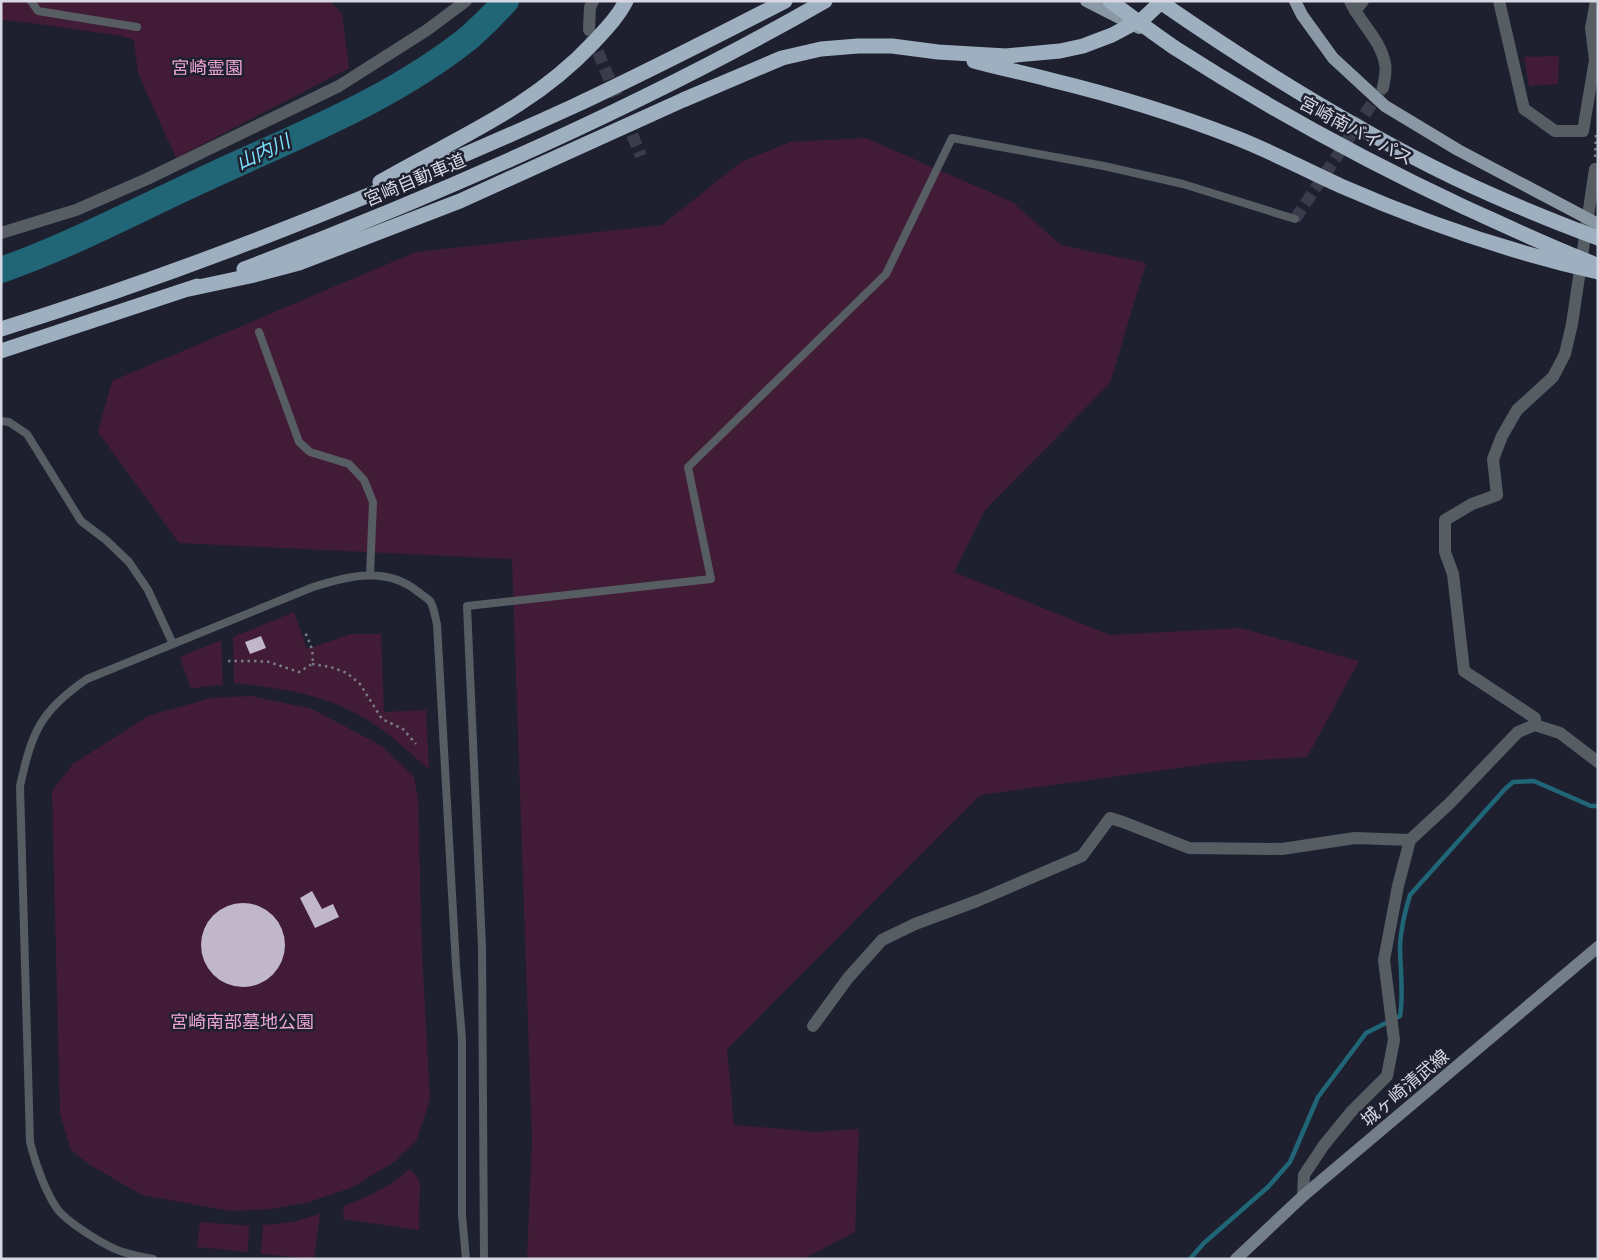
<svg xmlns="http://www.w3.org/2000/svg" width="1599" height="1260" font-family="Rubik,'Noto Sans JP',sans-serif">
<style>
.green{fill:#421c36}
.lines{fill:none;stroke-linecap:round;stroke-linejoin:round}
.stream{stroke:#206676;stroke-width:4.5}
.river{stroke:#206676;stroke-width:26}
.building{fill:#c1b7ca}
.street-tunnel{stroke:#3a3c4b;stroke-width:12;stroke-dasharray:12 6;stroke-linecap:butt}
.path{stroke:#7a7b89;stroke-width:2.5;stroke-dasharray:2.5 4;stroke-linecap:butt}
.lane{stroke:#565d63;stroke-width:8}
.street{stroke:#565d63;stroke-width:12}
.secondary{stroke:#737e88;stroke-width:12}
.primary{stroke:#8a98a5;stroke-width:12}
.highway{stroke:#9eafbf;stroke-width:15}
.labels{text-anchor:middle;dominant-baseline:central;stroke-width:5;stroke-linejoin:round;paint-order:stroke}
.park-label{font-size:18px;fill:#eca4d2;stroke:#1e2030}
.street-label{font-size:18px;fill:#d7d8e3;stroke:#1e2030}
.water-label{font-size:19px;font-style:italic;fill:#7ce2fd;stroke:#1e2030}
</style>
<rect width="100%" height="100%" fill="#1e2030"/>
<!-- green -->
<path class="green" d="M1 1H330L342 13 349 68 176 158 138 73 134 40 122 36 32 23 1 20Z
M1559 56 1558 84 1529 86 1524 57Z
M866 138 1012 202 1061 245 1146 263 1110 383 985 510 954 572 1110 635 1240 628 1359 661 1307 757 1222 762 980 795 727 1049 734 1125 817 1132 859 1129 855 1232 803 1259H527L532 1140 512 559 179 543 98 432 112 381 416 252 662 225 741 162 790 142Z
M294 612 307 649 351 634H381L384 712 426 710 429 769C414 757 400 743 385 732 340 697 289 689 234 683L233 637Z
M221 640 223 685 206 686 191 689 180 657Z
M252 696 312 709 382 746 414 777 418 799 422 953 430 1099 416 1141 394 1162 351 1188 309 1202 272 1209 230 1211 142 1195 90 1165 71 1150 60 1114 52 791 73 764 148 716 211 698Z
M410 1169 420 1181 419 1230 343 1219 344 1206C370 1196 389 1187 410 1169Z
M320 1214 314 1259 261 1254 263 1225 293 1222Z
M200 1222 249 1226 248 1252 197 1247Z"/>
<g class="lines">
<!-- stream -->
<path class="stream" d="M1190 1259 1204 1243 1268 1187 1290 1162 1318 1097 1366 1033 1400 1016C1404 992 1400 969 1400 945 1401 928 1405 911 1410 895L1505 789 1513 782 1534 781 1591 806H1598"/>
<!-- river -->
<path class="river" d="M1 270C69 246 133 212 198 182 291 138 391 101 471 36 483 25 495 13 506 1"/>
</g>
<!-- building -->
<path class="building" d="M261 636 266 648 250 654 245 642Z
M312 891 322 909 333 904 339 917 315 928 300 898Z
M201 945a42 42 0 1 1 84 0a42 42 0 1 1-84 0Z"/>
<g class="lines">
<!-- street-tunnel -->
<path class="street-tunnel" d="M591 35 641 156
M1295 219 1381 90"/>
<!-- path -->
<path class="path" d="M1595 157 1596 135
M228 661H255L269 662 299 672 312 664C315 652 309 641 304 630
M312 664 331 667 347 673 360 684 382 719 403 729 416 744"/>
<!-- lane -->
<path class="lane" d="M31 1 38 11 137 27
M259 332 299 442 310 452 349 464 364 480 373 502 370 575
M1 421 9 422 27 434 81 521 106 540 129 562 148 590 173 644
M153 1259C143 1257 133 1255 123 1252 106 1247 69 1223 58 1210 44 1190 36 1165 30 1142L20 786C32 732 40 711 87 679L313 587C348 576 386 566 417 591 421 594 427 598 430 601 434 607 435 617 437 624L456 966 462 1039V1215L466 1259
M484 1259 482 947 467 606 711 579 688 467 886 274 952 138 1104 166 1183 184 1295 219"/>
<!-- street -->
<path class="street" d="M1350 1C1360 23 1381 40 1385 64 1387 71 1384 81 1383 88
M1499 1 1524 109 1555 131H1583L1595 60 1591 28 1596 1
M1355 11 1363 1
M589 30 590 7 593 1
M1 233 76 210 147 179 339 86 427 30 466 1
M1535 725V718L1464 671 1453 574 1445 552V520L1472 504 1497 495 1493 459 1502 436 1517 410 1553 377 1565 354 1572 324 1595 169
M813 1026 848 978 882 940 915 924 977 901 1082 856 1110 818 1123 822 1189 848 1282 849 1355 838 1410 840
M1303 1196 1304 1175 1324 1145 1351 1112 1387 1076 1394 1040 1384 960 1398 886 1410 840 1450 803 1518 732 1535 725 1560 733 1598 762"/>
<!-- secondary -->
<path class="secondary" d="M1236 1259 1303 1196 1598 947"/>
<!-- primary -->
<path class="primary" d="M1086 1 1139 28
M1295 1 1302 15 1333 58 1385 106 1458 150 1598 224"/>
<!-- highway -->
<path class="highway" d="M1110 1C1132 17 1153 33 1175 48 1267 107 1364 160 1464 207 1506 226 1548 246 1592 263
M1159 1C1253 66 1352 128 1455 178 1501 200 1550 220 1598 238
M974 61C999 68 1025 73 1051 80 1113 95 1175 114 1234 137 1271 151 1305 170 1341 186 1423 222 1510 252 1598 272
M380 182C456 138 531 109 593 43 605 30 618 17 626 1
M244 269C444 193 640 107 825 1
M189 289 250 276 299 263 460 201 683 100 782 58 821 49 858 46H892L938 52 1006 56 1060 51 1083 46 1112 35 1144 18 1162 1
M1 329C197 268 388 191 574 106 645 73 715 37 785 1
M1 351 197 286"/>
</g>
<g class="labels">
<!-- park labels -->
<g class="park-label">
<text x="207" y="68">宮崎霊園</text>
<text x="242" y="1022">宮崎南部墓地公園</text>
</g>
<!-- street labels -->
<g class="street-label">
<text transform="translate(1356 131) rotate(28)">宮崎南バイパス</text>
<text transform="translate(415 180) rotate(-23)">宮崎自動車道</text>
<text transform="translate(1405 1088) rotate(-40)">城ヶ崎清武線</text>
</g>
<!-- water labels -->
<g class="water-label">
<text transform="translate(263 152) rotate(-25)">山内川</text>
</g>
</g>
<!-- border -->
<rect width="1599" height="1260" fill="none" stroke="#d7d8e3" stroke-width="5"/>
</svg>
